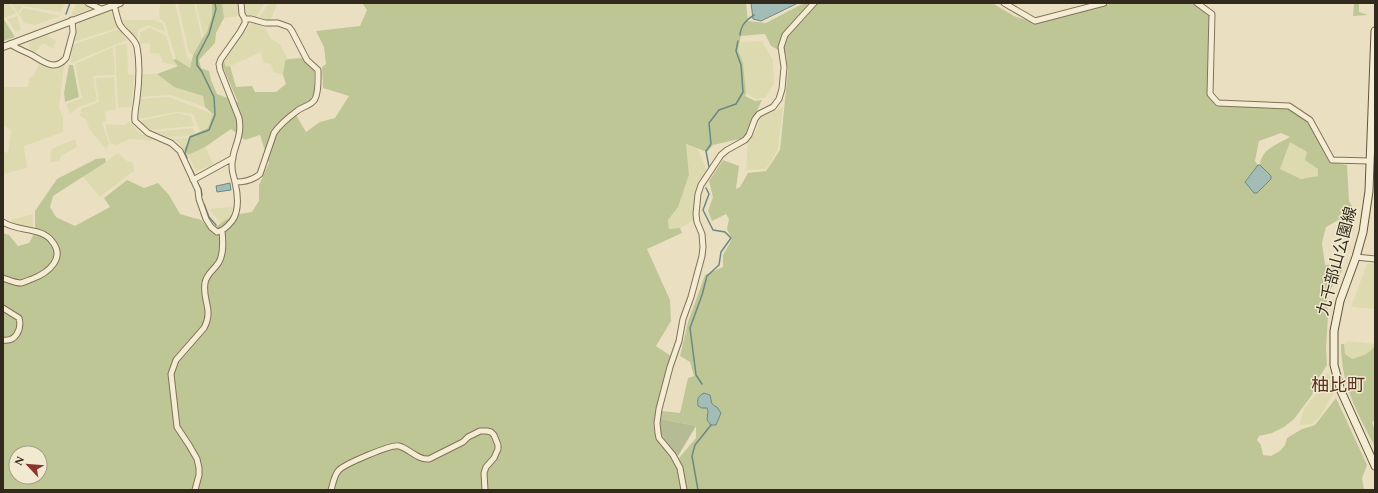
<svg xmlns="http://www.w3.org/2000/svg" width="1378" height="493" font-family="Spectral,'Noto Sans JP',serif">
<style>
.farmland{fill:#dedaaf}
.green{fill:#bec696;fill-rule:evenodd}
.cemetery{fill:#b5bc95}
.water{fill:#a3bcb6;stroke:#6b8983}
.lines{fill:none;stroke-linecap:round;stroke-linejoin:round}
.stream{stroke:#6b8983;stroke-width:1.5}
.minor-casing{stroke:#81715a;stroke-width:7}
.tertiary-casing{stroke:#81715a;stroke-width:8}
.secondary-casing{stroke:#63533d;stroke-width:9}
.minor{stroke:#f5edd3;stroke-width:5}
.tertiary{stroke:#f5edd3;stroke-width:6}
.secondary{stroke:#f5edd3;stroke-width:7}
.labels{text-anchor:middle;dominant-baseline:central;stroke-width:3;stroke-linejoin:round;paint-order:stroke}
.street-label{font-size:16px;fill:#32291d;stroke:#f2ead0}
.quarter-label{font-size:18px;fill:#5b3020;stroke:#f2ead0}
</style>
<rect width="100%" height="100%" fill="#eae0c1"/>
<!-- farmland -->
<path class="farmland" d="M3 3H9L16 13 5 18 3 17Z
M11 3H20L22 7 18 13Z
M22 3H65L61 12 23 6Z
M76 3H81L92 8 71 16Z
M161 3H175L187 57 192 61 190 68 176 59 165 23 160 19 159 9Z
M178 3H194L202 39 193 55 189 53Z
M196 3H212V16L207 32 204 38Z
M222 3H238L240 16 224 18Z
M244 3H265L256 17 245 14Z
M269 3H278L270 21 259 17Z
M24 8 60 16 35 25 24 23 19 14Z
M111 11 117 28 74 42 78 23Z
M17 16 21 30 16 32 7 19Z
M122 20H154L163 24 165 32 148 25 138 30 137 39 126 27Z
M252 22 265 28 271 39 280 44 288 59 285 61 283 75 273 72 271 64 263 63 261 52 226 68 223 59Z
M150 28 166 36 173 60 178 66 162 62 160 54 150 53V44L140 43V32Z
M119 29 127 40 71 63 70 54 74 44Z
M47 35 56 41 53 49 43 43 36 52 30 49 29 42Z
M762 41 773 60 774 84 765 98 756 99 746 93 743 63 738 50 741 42Z
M127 43 128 74 134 75 131 107 118 108 115 46Z
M113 47 115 75 93 76 97 101 78 107 70 114 66 104 82 98 75 64Z
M39 64 54 70 64 65 59 108 63 117V132L24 146 27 168 3 174V151L8 153 11 130 3 125V87H28L29 78 34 75Z
M141 74H157L174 87 203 96 205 107 170 95 139 97Z
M114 77 116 109 105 111 106 121 102 122 109 144 106 149 89 129 87 120 80 116 81 109 99 102 95 78Z
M169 97 213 114 208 128 200 131 193 114 177 112 138 119 140 99Z
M783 107 778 150 766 169 746 170 748 142 756 131 761 117Z
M177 113 191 116 194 126 151 130 143 126 140 121Z
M129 121 138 132 156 141 130 139 116 145 110 143 105 124 125 125Z
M193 128 195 133 190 136 169 137 154 132Z
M188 138 184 150 179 143 172 139Z
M75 139 77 147 61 156 59 161 51 162 50 155 52 149Z
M1290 142 1307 152 1318 169V176L1301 179 1280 169Z
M685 144 698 149 707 171 696 189 694 220 680 228 669 229 668 220 678 207 689 175Z
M205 147 214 165 196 171 188 155Z
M118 153 127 161 132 162 135 170 100 197 83 177Z
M232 207 233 215 221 224 209 209Z
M33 214V227L14 226 11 220Z
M1375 263V309L1351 307 1367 264Z
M1348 341 1375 344 1373 350 1368 354 1352 359 1345 354 1344 344Z
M1327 373 1330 375 1334 392 1320 417 1312 424 1299 425 1304 409 1318 391Z"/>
<!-- green -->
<path class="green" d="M212 3H222L224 18 216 33 215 43 199 60 201 68 209 71 211 80 217 94 238 102 222 65 223 59 226 67 230 66 236 87 252 86 255 92H276L286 84 283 75 285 61 288 59 302 58 314 71V92L310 100 293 110 306 132 320 122 335 118 349 96 323 88 322 67 326 64 324 47 316 31 360 26 367 10 362 3H746L748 21 766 23 804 3H992L1014 16 1036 23 1114 3H1193L1209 14 1207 94 1216 105 1288 107 1309 123 1329 162 1347 165 1349 201 1355 211 1353 231 1349 234 1344 230 1340 219 1326 227 1322 243 1325 265 1337 264 1343 269 1327 295 1328 316 1326 349 1327 365 1316 382 1312 395 1294 419 1284 427 1272 433 1259 436 1257 440 1261 445 1263 455 1271 456 1280 451 1285 445 1287 438 1302 429 1315 425 1336 398 1367 465 1362 478 1364 490H3V233L9 235 18 246 29 243 35 232V211L57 179 96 159 105 158 106 162 53 196 50 207 56 217 75 226 110 207 104 198 127 180 144 188 158 183 169 195 180 214 201 220 211 230 233 215 252 212 259 201V185L269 163 260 135 245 140 231 129 205 147 188 155 184 150 190 136 208 128 213 114 205 107 203 96 174 87 157 74 178 66 173 60 176 59 190 68 193 55 202 39 207 32 212 16ZM765 34 771 46 786 54 788 70 780 150 766 171 748 173 740 187 736 189 739 166 723 160 709 181 713 197 708 211 712 221 726 214 729 219 727 229 732 239 723 255V267L705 275 688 322 680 356 690 362 694 376 688 378 680 413 662 411 661 419 696 426V438L679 458 669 456 655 436 654 420 671 356 656 346 671 321 670 300 647 249 682 233 680 228 669 229 668 220 678 207 689 175 686 144 707 152 713 145 744 138 762 100 755 101 745 96 746 93 743 63 738 50 741 36ZM1281 133 1290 137C1278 144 1261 149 1260 165L1271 176 1245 181 1258 165 1255 161 1259 141ZM1290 142 1307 152 1305 160 1318 169V176L1301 179 1280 169ZM16 453H40V477H16Z
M1354 3H1359V12L1368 15 1353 16Z
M3 18 15 37 3 41Z
M69 65H73L79 97 65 102 64 93Z
M1341 344H1344L1345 354 1352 359C1363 355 1370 355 1375 344V420L1372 422 1375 430V447C1357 412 1341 385 1341 344Z"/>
<!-- cemetery -->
<path class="cemetery" d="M661 419 696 426 678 456 660 433Z"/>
<!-- water -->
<path class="water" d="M751 3H798L761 21 753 19Z
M1258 165H1260L1271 176V179L1257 193H1254L1245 182Z
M230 183 231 190 217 192 216 186Z
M704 393 710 395C712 401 710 405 717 407L721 413 716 425H711L707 420 708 411 707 408H702L698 406C697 399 698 396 704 393Z"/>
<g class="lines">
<!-- stream -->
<path class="stream" d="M66 14 70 3
M740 35C741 25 746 20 754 15
M187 158 185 153 190 137 209 130 215 115 214 97 202 72 197 65V57L209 34 216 9 215 3
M189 164 194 174
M709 167 706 151 711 144 709 123 719 110 736 104 743 92 741 65 736 51 738 41
M197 182 201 189 202 195
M204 204 209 217 216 225
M702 384 696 375 690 328 702 295 707 276 719 265 721 252 731 238 725 232 713 230 703 210 709 194 706 188
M698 490 692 456 695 445 711 425"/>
<!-- minor casing -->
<g class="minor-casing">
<path id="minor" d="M88 3 101 9
M1004 3 1035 21 1104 3
M1197 3 1212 14 1210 94 1218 103 1289 106 1310 120 1332 160 1370 161
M114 5C116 11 117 19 120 25 125 33 135 38 137 47 140 63 139 83 137 99 136 107 134 113 135 121L148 133 171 143 180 151 198 190 199 199 206 219 211 227 217 232C223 231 228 226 232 221 240 210 238 195 235 182 234 177 232 172 232 167 231 149 243 139 239 118L220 70 219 64 221 59 240 32 245 23V19L242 14 241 3
M10 44C16 48 23 51 30 54 42 60 54 73 66 58L73 32 72 20
M193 180 233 158
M236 182C244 182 253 180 260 174L274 133C280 124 289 117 297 111 303 106 311 106 315 99 319 91 318 79 318 70L307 60 292 31 289 27 278 23H265L251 19H245
M3 222C17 232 40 227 51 240 67 258 48 273 32 279 29 280 25 282 21 283 15 283 9 280 3 278
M1356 257 1375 259
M3 308 19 318C22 329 16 342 3 340
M195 490 199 475V468L197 459 189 445 177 427 171 374 176 360 204 328C214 309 202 301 205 283 206 274 215 269 219 262 224 253 223 241 222 231
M331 490C333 484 334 475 339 470 345 464 391 444 399 446 410 449 417 460 429 459L463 442 468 437 480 431H487L491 432 494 435 498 445V449L494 458 486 467 484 473 485 490
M684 490 680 468 673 455 659 438 658 433 657 423 659 409 670 367 679 341 683 319 691 297 702 256 703 247 702 234 697 222 696 214 698 194 701 185 721 155 727 150 745 140 749 135 755 119 759 114 773 107 779 99 782 89 784 67 781 47 785 35 814 3"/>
</g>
<!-- tertiary casing -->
<g class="tertiary-casing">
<path id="tertiary" d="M3 47 120 3"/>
</g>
<!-- secondary casing -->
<g class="secondary-casing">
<path id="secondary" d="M1375 31 1369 191 1363 232 1356 257 1340 301 1334 331V365L1341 391 1375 466"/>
</g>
<!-- minor -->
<use href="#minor" class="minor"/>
<!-- tertiary -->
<use href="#tertiary" class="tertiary"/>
<!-- secondary -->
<use href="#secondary" class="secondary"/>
</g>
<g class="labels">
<!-- street labels -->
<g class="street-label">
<text transform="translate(1337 261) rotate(-75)">九千部山公園線</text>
</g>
<!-- quarter labels -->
<g class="quarter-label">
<text x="1338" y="385">柚比町</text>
</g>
</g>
<!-- border -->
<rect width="1378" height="493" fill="none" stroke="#32291d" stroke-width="8"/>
<!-- north arrow -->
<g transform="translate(28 465) rotate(296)"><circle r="19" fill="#f2ead0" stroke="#a59d88"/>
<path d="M0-3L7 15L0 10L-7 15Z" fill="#8b342f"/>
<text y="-6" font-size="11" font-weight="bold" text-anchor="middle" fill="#32291d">N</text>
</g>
</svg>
